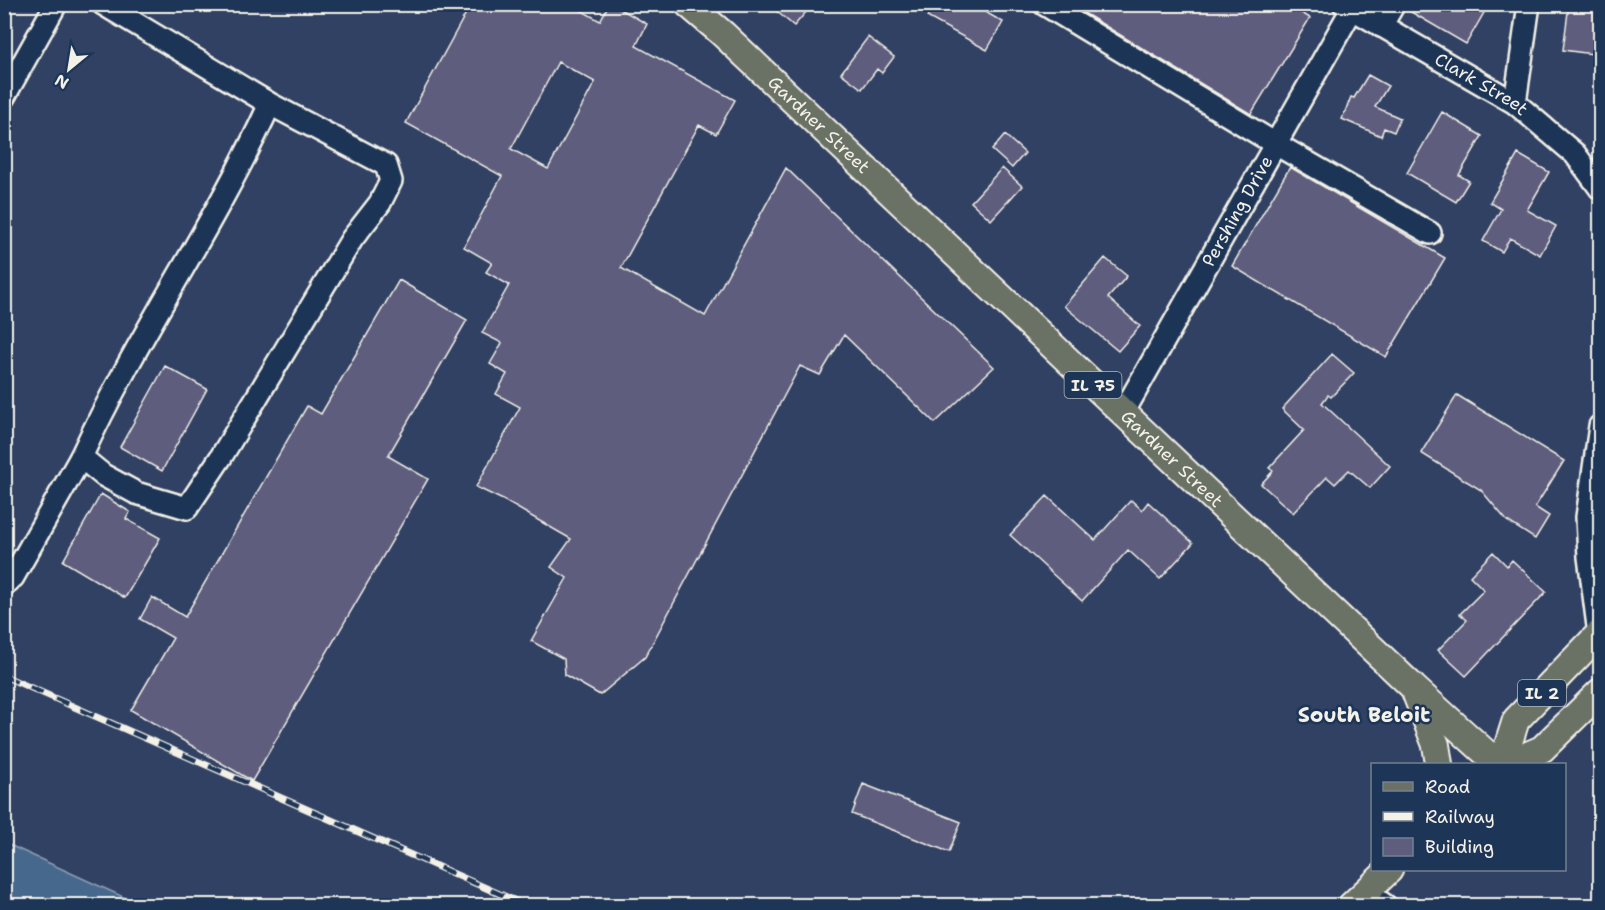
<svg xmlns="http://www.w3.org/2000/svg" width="1605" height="910" font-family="'Shantell Sans',sans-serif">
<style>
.water{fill:#47688d;stroke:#8c9fb1;stroke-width:1.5}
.building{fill:#5e5d7e;stroke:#f4f1e8;stroke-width:1.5;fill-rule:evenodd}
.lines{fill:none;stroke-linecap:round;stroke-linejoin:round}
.minor-casing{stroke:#f4f1e8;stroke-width:26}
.major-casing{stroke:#f4f1e8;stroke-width:30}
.minor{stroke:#1d3557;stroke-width:21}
.major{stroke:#6b7165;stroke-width:26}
.rail-casing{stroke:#f4f1e8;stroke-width:7}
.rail{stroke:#1d3557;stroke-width:4.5;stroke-dasharray:14;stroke-linecap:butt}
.labels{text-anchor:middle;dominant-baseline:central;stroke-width:5;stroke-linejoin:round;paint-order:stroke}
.shield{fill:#1d3557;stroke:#b4b9bc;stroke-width:1.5}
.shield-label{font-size:16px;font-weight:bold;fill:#f4f1e8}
.street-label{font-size:18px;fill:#f4f1e8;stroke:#1d3557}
.quarter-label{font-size:21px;font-weight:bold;fill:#f4f1e8;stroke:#1d3557}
</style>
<rect width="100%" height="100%" fill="#304163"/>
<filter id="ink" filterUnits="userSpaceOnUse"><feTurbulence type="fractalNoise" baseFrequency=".0167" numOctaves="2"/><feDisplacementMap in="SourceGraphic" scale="12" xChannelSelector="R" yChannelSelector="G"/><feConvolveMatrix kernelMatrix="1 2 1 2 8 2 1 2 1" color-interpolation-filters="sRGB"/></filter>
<g filter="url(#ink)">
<!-- water -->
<path class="water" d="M5 843 141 905H5Z"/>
<!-- building -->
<path class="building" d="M471 4H570L600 21 609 4H612L647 24 636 46 735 100 716 134 699 125 621 268 705 316 786 168 994 367 935 423 844 335 820 375 800 366 645 657 600 695 565 675 564 659 531 641 567 578 551 567 571 539 505 501 476 487 520 407 496 394 507 374 490 364 502 343 482 333 509 285 486 272 492 263 464 247 502 176 406 123ZM558 62 595 82 548 169 511 149Z
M768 4H813L794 26Z
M934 4H971L1003 22 987 50 927 17Z
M1069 4H1287L1310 18 1251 114Z
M1407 4H1489L1466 44 1406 9Z
M1569 4 1600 9V55L1563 50Z
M868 37 894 57 882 73 877 69 862 89 841 73Z
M1368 75 1388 86 1375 107 1400 118 1394 132 1384 128 1381 136 1342 119 1351 97 1354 98Z
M1442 112 1482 136 1459 175 1469 181 1456 202 1407 173Z
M1005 135 1025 153 1012 168 992 150Z
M1518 154 1549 172 1527 210 1556 226 1540 255 1510 238 1502 252 1483 241 1501 209 1490 202Z
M1290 167 1445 258 1386 357 1232 266Z
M1002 168 1022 186 991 220 971 202Z
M1105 258 1127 276 1108 298 1140 326 1118 351 1064 306Z
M399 280 467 320 388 456 428 479 252 781 131 710 173 638 140 619 152 597 185 617 307 406 321 414Z
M1332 354 1354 373 1331 397 1328 395 1322 403 1390 466 1370 488 1349 470 1335 484 1327 477 1293 513 1261 484 1273 471 1269 468 1304 430 1282 409Z
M165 366 207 389 162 471 120 447Z
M1457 395 1564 461 1535 507 1549 516 1535 539 1507 521 1481 490 1421 453Z
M101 494 130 512 126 519 160 538 125 598 63 561Z
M1047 496 1095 540 1131 500 1142 510 1148 502 1193 543 1160 579 1128 550 1082 601 1010 535Z
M1493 552 1507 566 1512 560 1546 592 1466 676 1438 650 1467 620 1460 614 1484 590 1470 576Z
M863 784 961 822 949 852 852 814Z"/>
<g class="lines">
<!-- minor casing -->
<g class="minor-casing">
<g id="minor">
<path d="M103 4 270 104 386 165 391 181 380 203 352 239 221 457 187 508 136 493 103 475 81 457C137 336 215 225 270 104"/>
<path d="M1044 4 1274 143 1430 233"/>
<path id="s1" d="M1344 4 1515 103 1575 154 1600 188"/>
<path d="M1381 26 1394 4"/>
<path d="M4 97 56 4"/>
<path d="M1515 103 1529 4"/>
<path id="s2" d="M1123 413 1352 9"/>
<path d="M4 585 13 577 81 457"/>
<path d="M1599 634 1589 557 1587 517 1600 426"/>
<path d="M1365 891 1386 906"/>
</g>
</g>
<!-- major casing -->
<g class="major-casing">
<g id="major">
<path id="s3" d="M688 4 723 34 1414 688 1498 764"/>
<path d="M1416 694 1436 745 1439 764"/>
<path d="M1502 764 1516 720 1600 633"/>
<path d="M1507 764 1542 749 1600 692"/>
<path d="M1351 906 1389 870"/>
</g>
</g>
<!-- minor -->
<use href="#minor" class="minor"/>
<!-- major -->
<use href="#major" class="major"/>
<!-- rail casing -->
<g class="rail-casing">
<path id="rail" d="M4 676 527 906"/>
</g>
<!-- rail -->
<use href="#rail" class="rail"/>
</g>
</g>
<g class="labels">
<!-- shield labels -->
<g class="shield">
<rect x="1064.5" y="372" width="57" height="26" rx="4.5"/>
<rect x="1518" y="680" width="48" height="26" rx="4.5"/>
</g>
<g class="shield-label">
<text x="1093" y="385">IL 75</text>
<text x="1542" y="693">IL 2</text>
</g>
<!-- street labels -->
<g class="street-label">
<text stroke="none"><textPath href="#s1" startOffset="159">Clark Street</textPath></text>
<text stroke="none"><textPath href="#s3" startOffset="178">Gardner Street</textPath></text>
<text stroke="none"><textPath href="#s2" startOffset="232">Pershing Drive</textPath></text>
<text stroke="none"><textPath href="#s3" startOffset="664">Gardner Street</textPath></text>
</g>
<!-- quarter labels -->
<g class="quarter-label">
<text x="1364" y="715">South Beloit</text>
</g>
</g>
<!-- margin -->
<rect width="1605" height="910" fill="none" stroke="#1d3557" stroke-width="24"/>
<rect x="12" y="12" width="1581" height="886" fill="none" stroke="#f4f1e8" stroke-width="2" filter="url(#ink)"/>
<!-- legend -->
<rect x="1371" y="763" width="195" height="108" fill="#1d3557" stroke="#738091" stroke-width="1.5"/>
<rect x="1383" y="782" width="30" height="9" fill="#6b7165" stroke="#738091" stroke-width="1.5"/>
<text x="1425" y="793" font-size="18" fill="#f4f1e8">Road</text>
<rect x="1383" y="812" width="30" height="9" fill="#f4f1e8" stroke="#738091" stroke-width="1.5"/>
<text x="1425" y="823" font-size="18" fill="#f4f1e8">Railway</text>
<rect x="1383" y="838" width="30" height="18" fill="#5e5d7e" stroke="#738091" stroke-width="1.5"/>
<text x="1425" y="853" font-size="18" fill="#f4f1e8">Building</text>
<!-- north arrow -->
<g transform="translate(69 69) rotate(210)" stroke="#1d3557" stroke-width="4.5" paint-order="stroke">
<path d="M0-4.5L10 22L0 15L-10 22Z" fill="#f4f1e8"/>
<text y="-9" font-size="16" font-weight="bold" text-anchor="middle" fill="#f4f1e8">N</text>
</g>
</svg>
